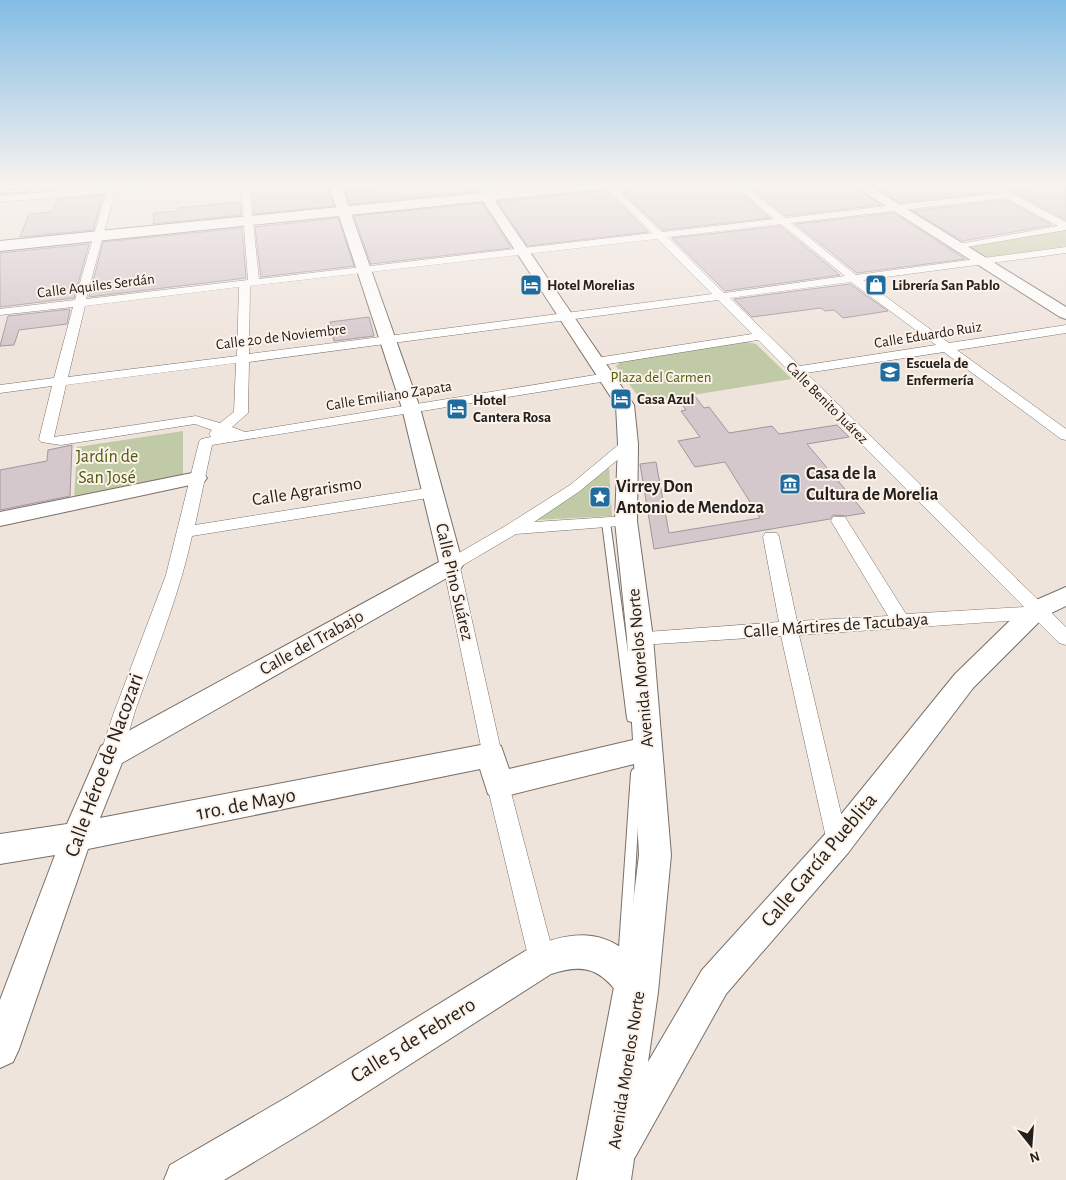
<svg xmlns="http://www.w3.org/2000/svg" width="1066" height="1180" font-family="'Alegreya Sans',sans-serif">
<style>
.green{fill:#c1caa6}
.building{fill:#d5c8cd;stroke:#a2969b}
.lines{fill:none;stroke-linecap:round;stroke-linejoin:round}
.lane-casing{stroke:#797068;stroke-width:2}
.street-casing{stroke:#797068;stroke-width:1}
.secondary-casing{stroke:#797068;stroke-width:2}
.primary-casing{stroke:#797068;stroke-width:2}
.lane{fill:#fff;fill-rule:evenodd}
.street{fill:#fff;fill-rule:evenodd}
.secondary{fill:#fff;fill-rule:evenodd}
.primary{fill:#fff;fill-rule:evenodd}
.labels{text-anchor:middle;dominant-baseline:central;stroke-width:4;stroke-linejoin:round;paint-order:stroke}
.far-poi-label{font-size:15px;font-weight:bold;fill:#24201d;stroke:#fcf2e9;text-anchor:start}
.far-street-label{font-size:15px;fill:#24201d;stroke:#fcf2e9}
.far-park-label{font-size:15px;fill:#4f5d0e;stroke:#fcf2e9}
.park-label{font-size:18px;fill:#4f5d0e;stroke:#fcf2e9}
.poi-label{font-size:18px;font-weight:bold;fill:#24201d;stroke:#fcf2e9;text-anchor:start}
.street-label{font-size:18px;fill:#24201d;stroke:#fcf2e9}
.near-street-label{font-size:21px;fill:#24201d;stroke:#fcf2e9}
</style>
<rect width="100%" height="100%" fill="#efe4dc"/>
<!-- green -->
<path class="green" d="M1066 229V246L982 258 965 248Z
M743 341 756 344 792 379 643 403 616 366 624 359Z
M183 431V477L74 498 77 447Z
M609 467 612 516 535 520Z"/>
<!-- building -->
<path class="building" d="M253 185H327L334 206 254 214Z
M379 185H474L478 191 350 204 345 191 380 188Z
M655 185H732L770 218 663 230 619 189Z
M747 185H851L881 205 786 216Z
M872 185H1015L1023 189 1066 185V220L1002 186 993 188V192L900 203Z
M606 190 648 232 528 246 498 202Z
M103 195 93 230 20 237 29 214 52 212 57 199Z
M1006 200 1052 225 963 241 913 211Z
M240 202 241 215 153 224 154 213 178 211V208Z
M482 203 511 248 371 264 354 216Z
M893 213 965 259 857 273 796 224Z
M338 218 354 266 261 277 255 227Z
M780 226 840 275 725 291 672 238Z
M242 228 246 278 89 297 103 242Z
M89 244 74 298 0 307V253Z
M850 284 888 311 843 318 834 310 825 311 821 308 752 317 734 299Z
M70 309 67 324 19 330 14 345 0 346 8 316Z
M369 317 374 336 334 341 330 322Z
M694 395 704 408 709 407 729 433 772 426 779 434 837 425 849 437 807 444 865 513 847 516 833 515 830 519 654 549 640 464 656 462 669 533 760 518 725 462 695 467 678 441 700 437 681 411 686 410 677 398Z
M72 445 70 496 0 510V470L47 461 48 450Z"/>
<g class="lines">
<!-- lane casing -->
<g class="lane-casing">
<path id="lane" d="M30 189 58 194 56 195 30 191 0 193V191Z
M606 519 610 522 637 718 636 721 632 722 628 721 627 718 602 522Z
M636 768 640 770 641 773 630 962 629 967 624 968 619 967 618 962 631 773 632 770Z
M621 976 626 977 627 982 593 1180H577L615 982 616 977Z"/>
</g>
<!-- street casing -->
<g class="street-casing">
<path id="street" d="M135 185H174L170 188 115 192 86 299 248 280 241 185H249L259 279 652 233 609 190 608 188 612 185 662 232 774 219 734 185H744L785 218 998 193 994 190 1001 188 1066 222V230L955 249 954 247 959 244 1058 226 1006 198 791 223 856 275 1066 247V253L863 280 949 343 1066 325V333L957 350 1066 429V440L1061 439 944 352 806 373 1066 627V645L1059 643 1035 619 799 635 848 843 845 851 837 854 829 851 781 636 640 645 633 643 631 638 633 633 779 622 763 537 765 533H777L779 537 797 621 888 616 831 521 833 517H845L906 614 1024 607 758 340 596 366 590 362 596 358 752 334 718 300 249 362 248 413 232 427 245 432 607 373 613 377 607 381 212 445 195 525 434 487 442 492 434 497 192 536C180 592 158 646 139 700 131 720 128 742 118 761L111 764 104 761 100 755 113 715 166 575 199 442 201 439 211 437 209 434 212 430 195 424 61 445 41 442 39 439 52 386 0 393V385L54 378 73 307 0 315V309L75 300 106 193 0 202V196ZM781 224 845 276 724 293 668 237ZM657 239 712 294 249 354 250 286ZM851 282 936 345 800 366 730 298ZM239 287 237 356 68 377 85 306ZM236 363 234 412 220 423 196 416 54 437 66 385Z
M628 440 633 441 635 444 633 447 580 491 534 522 626 516 632 517 634 521 632 525 516 534 460 567 502 755 498 761 491 764 484 761 443 565 445 561 507 525 570 485 623 441Z
M498 775 506 778 509 785 555 960 551 969 542 973 533 969 529 960 487 785 490 778Z"/>
</g>
<!-- secondary casing -->
<g class="secondary-casing">
<path id="secondary" d="M329 185H341L420 408 463 565 459 571 122 763 100 818 491 743 501 746 509 769 633 740 627 638 615 521 618 444 616 405 483 201 488 196 480 185H492L500 196 495 201 634 405 638 444 637 521 653 638 671 855 658 992 648 1062 702 970 826 833 955 674 1027 604 1066 587V606L1045 616 973 688 848 853 726 994 634 1159 631 1180H589L621 997C600 969 585 963 551 974L317 1124 224 1180H164L170 1165 289 1096 530 948C564 934 596 927 627 952L639 855 634 764 498 798 488 794 480 769 88 849 19 1049 13 1062 0 1068V1000L55 855 0 864V834L67 824 101 746 439 562 402 408Z
M853 185H868L1066 307V319L1060 317Z
M197 472 204 474 207 478 204 482 0 526V512Z"/>
</g>
<!-- primary casing -->
<g class="primary-casing">
<path id="primary" d="M559 185H607L601 189 0 251V241Z"/>
</g>
<!-- lane -->
<use href="#lane" class="lane"/>
<!-- street -->
<use href="#street" class="street"/>
<!-- secondary -->
<use href="#secondary" class="secondary"/>
<!-- primary -->
<use href="#primary" class="primary"/>
</g>
<!-- sky -->
<linearGradient id="sky" x2="0" y2="1"><stop stop-color="#83bde4"/><stop offset="0.53" stop-color="#f8f3ef"/><stop offset="1" stop-color="#f8f3ef" stop-opacity="0"/></linearGradient>
<rect width="1066" height="350" fill="url(#sky)"/>
<!-- icons -->
<defs>
<g id="hotel-square" transform="scale(1.125)"><rect x="-9" y="-9" width="18" height="18" rx="4" fill="#206c9f" stroke="#fcf2e9"/><path d="M-6-4.5h1.5V1H6V5H4.5V3h-9V5H-6ZM-4 0a1.8 1.8 0 1 1 3.6 0ZM.5 0V-2.5h3Q6-2.5 6 0Z" fill="#fff"/></g>
<g id="shop-square" transform="scale(1.125)"><rect x="-9" y="-9" width="18" height="18" rx="4" fill="#206c9f" stroke="#fcf2e9"/><path d="M-5-2.5h2.3a2.7 3.5 0 0 1 5.4 0H5L5.5 6h-11ZM-1.5-2.5h3a1.5 2.3 0 0 0-3 0Z" fill="#fff"/></g>
<g id="school-square" transform="scale(1.125)"><rect x="-9" y="-9" width="18" height="18" rx="4" fill="#206c9f" stroke="#fcf2e9"/><path d="M0-5L7-2L0 1L-7-2ZM-4 1L0 2.5L4 1V4Q0 6-4 4Z" fill="#fff"/></g>
<g id="museum-square" transform="scale(1.125)"><rect x="-9" y="-9" width="18" height="18" rx="4" fill="#206c9f" stroke="#fcf2e9"/><path d="M0-6L6-3V-2H-6V-3ZM-5-1h2V3h-2ZM-1-1h2V3h-2ZM3-1h2V3H3ZM-6 4H6V6H-6Z" fill="#fff"/></g>
<g id="sight-square" transform="scale(1.125)"><rect x="-9" y="-9" width="18" height="18" rx="4" fill="#206c9f" stroke="#fcf2e9"/><path d="M0-6L1.8-2.2L6-1.7L2.9 1.2L3.7 5.4L0 3.3L-3.7 5.4L-2.9 1.2L-6-1.7L-1.8-2.2Z" fill="#fff"/></g>
</defs>
<g fill-rule="evenodd">
<use href="#hotel-square" x="531" y="285"/>
<use href="#shop-square" x="876" y="285"/>
<use href="#school-square" x="890" y="372"/>
<use href="#hotel-square" x="621" y="399"/>
<use href="#hotel-square" x="457" y="409"/>
<use href="#museum-square" x="790" y="484"/>
<use href="#sight-square" x="600" y="497"/>
</g>
<g class="labels">
<!-- far-poi labels -->
<g class="far-poi-label">
<text x="547" y="285">Hotel Morelias</text>
<text x="892" y="285">Librería San Pablo</text>
<text x="906" y="363">Escuela de<tspan x="906" dy="17">Enfermería</tspan></text>
<text x="637" y="399">Casa Azul</text>
<text x="473" y="400">Hotel<tspan x="473" dy="17">Cantera Rosa</tspan></text>
</g>
<!-- far-street labels -->
<g class="far-street-label">
<text transform="translate(96 286) rotate(-7)">Calle Aquiles Serdán</text>
<text transform="translate(928 335) rotate(-9)">Calle Eduardo Ruiz</text>
<text transform="translate(281 337) rotate(-7)">Calle 20 de Noviembre</text>
<text transform="translate(389 396) rotate(-9)">Calle Emiliano Zapata</text>
<text transform="translate(827 403) rotate(45)">Calle Benito Juárez</text>
</g>
<!-- far-park labels -->
<g class="far-park-label">
<text x="661" y="377">Plaza del Carmen</text>
</g>
<!-- park labels -->
<g class="park-label">
<text x="107" y="457">Jardín de<tspan x="107" dy="21">San José</tspan></text>
</g>
<!-- poi labels -->
<g class="poi-label">
<text x="806" y="474">Casa de la<tspan x="806" dy="21">Cultura de Morelia</tspan></text>
<text x="616" y="487">Virrey Don<tspan x="616" dy="21">Antonio de Mendoza</tspan></text>
</g>
<!-- street labels -->
<g class="street-label">
<text transform="translate(307 492) rotate(-9)">Calle Agrarismo</text>
<text transform="translate(454 582) rotate(77)">Calle Pino Suárez</text>
<text transform="translate(836 626) rotate(-4)">Calle Mártires de Tacubaya</text>
<text transform="translate(312 643) rotate(-29)">Calle del Trabajo</text>
<text transform="translate(641 668) rotate(-95)">Avenida Morelos Norte</text>
<text transform="translate(627 1070) rotate(-81)">Avenida Morelos Norte</text>
</g>
<!-- near-street labels -->
<g class="near-street-label">
<text transform="translate(104 765) rotate(-70)">Calle Héroe de Nacozari</text>
<text transform="translate(246 804) rotate(-11)">1ro. de Mayo</text>
<text transform="translate(819 860) rotate(-50)">Calle García Pueblita</text>
<text transform="translate(413 1040) rotate(-32)">Calle 5 de Febrero</text>
</g>
</g>
<!-- north arrow -->
<g transform="translate(1031 1145) rotate(163)" stroke="#fcf2e9" stroke-width="4" paint-order="stroke">
<path d="M0-4L9 19L0 12L-9 19Z" fill="#24201d"/>
<text y="-8" font-size="14" font-weight="bold" text-anchor="middle" fill="#24201d">N</text>
</g>
</svg>
